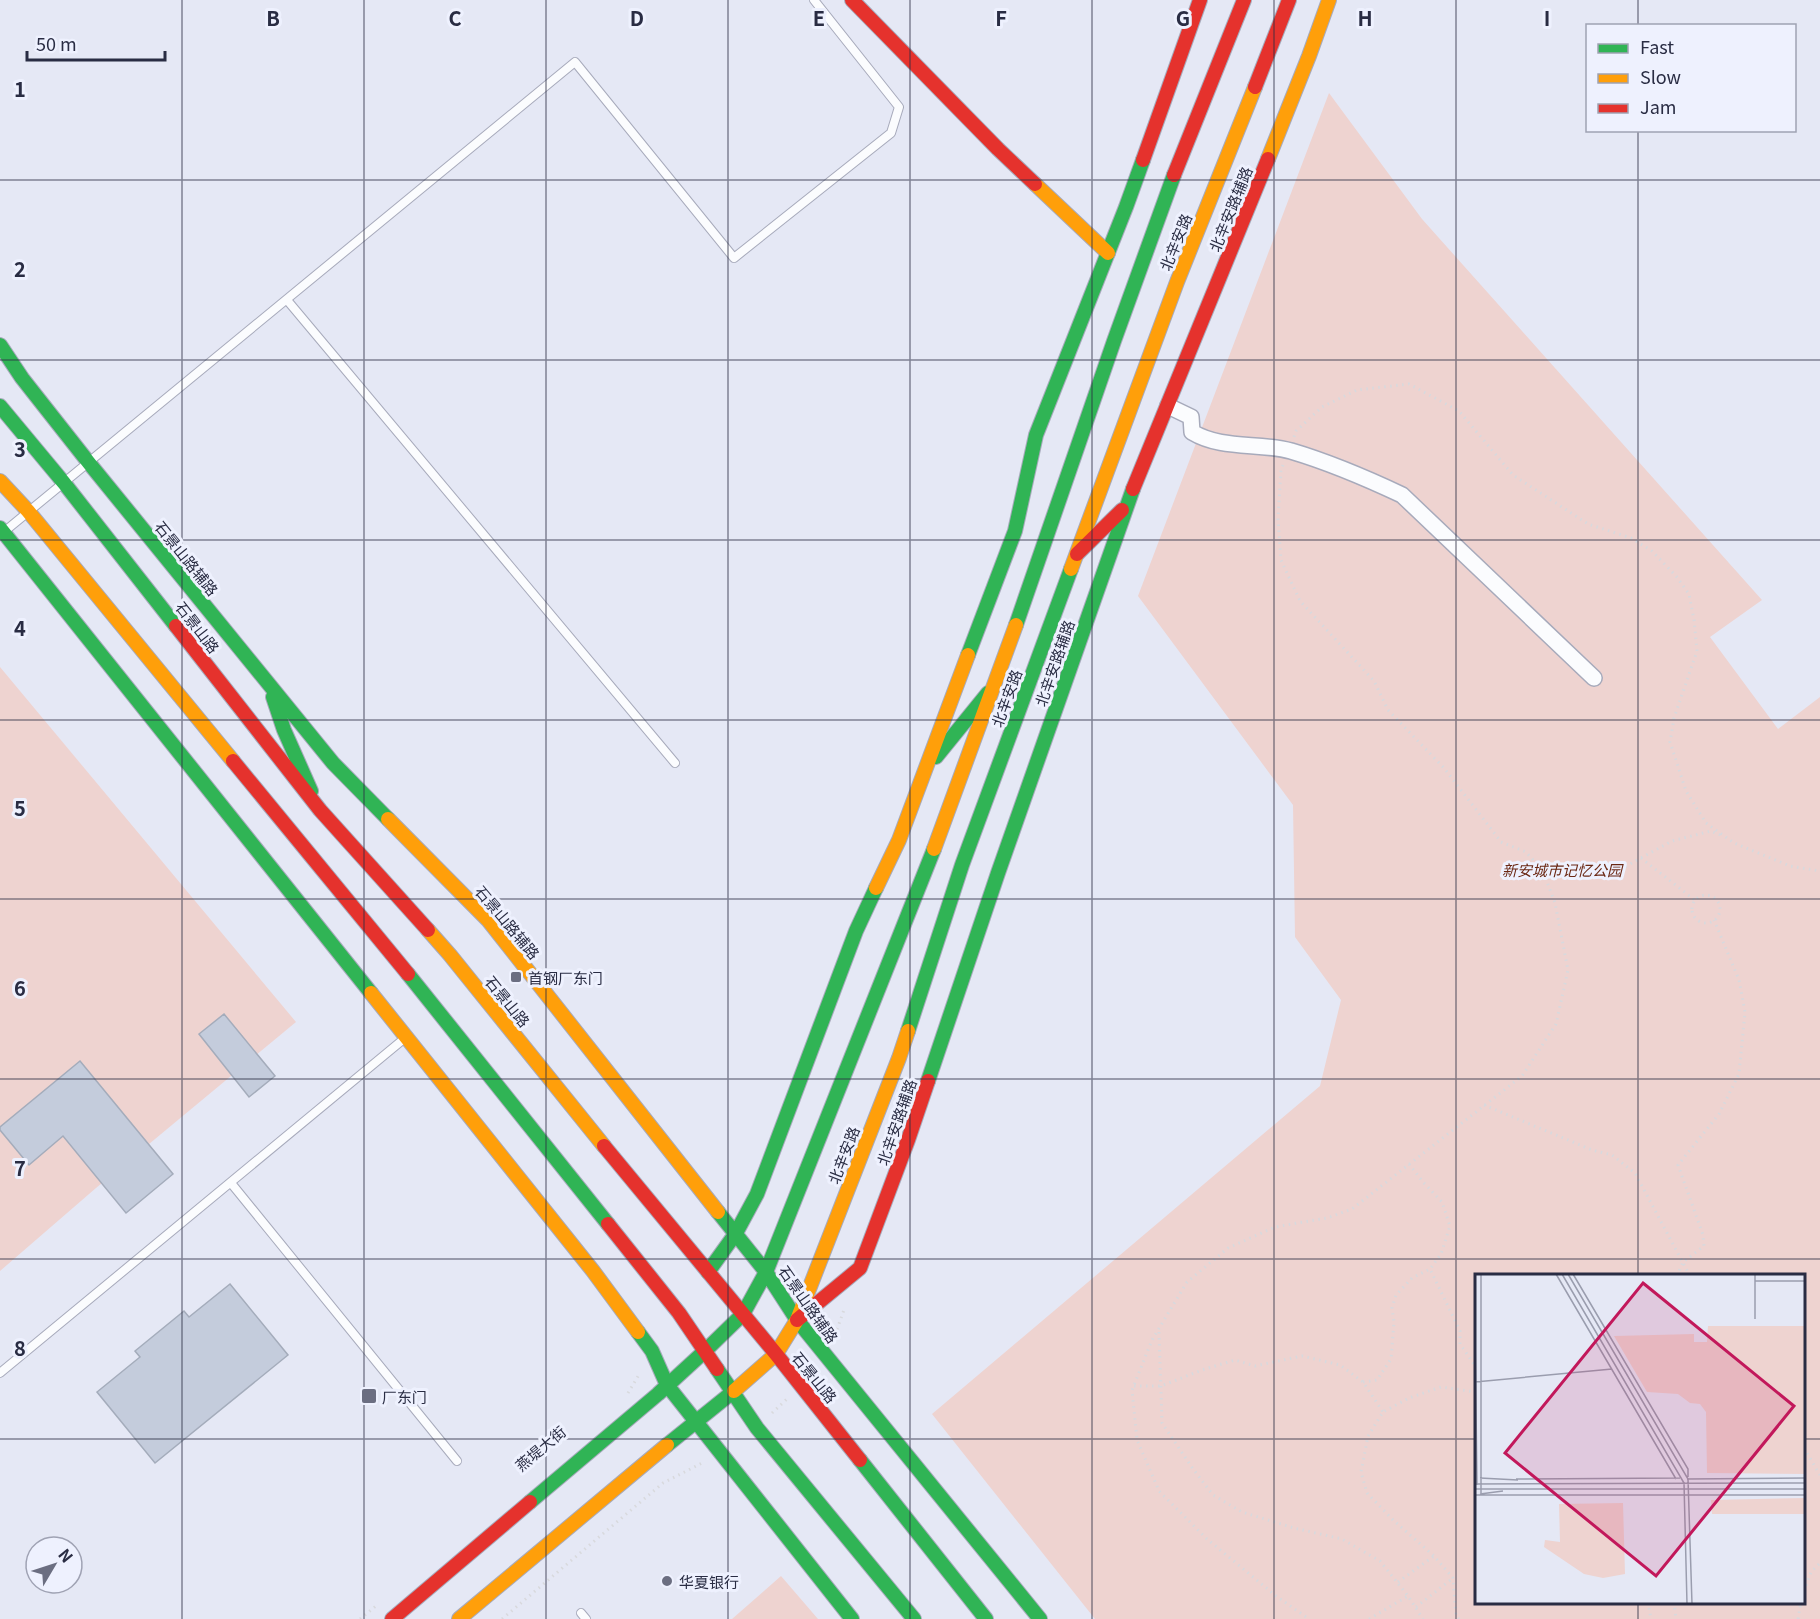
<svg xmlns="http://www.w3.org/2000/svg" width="1820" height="1619" font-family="Georgia,'Noto Sans SC',serif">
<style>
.green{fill:#eed3d0;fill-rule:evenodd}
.building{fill:#c4ccdc;stroke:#a4acbb;stroke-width:1.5}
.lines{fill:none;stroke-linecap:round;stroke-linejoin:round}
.lane-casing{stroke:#a7aabb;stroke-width:10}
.street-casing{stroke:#a7aabb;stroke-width:18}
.fast-casing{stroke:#a7aabb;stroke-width:16}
.slow-casing{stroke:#a7aabb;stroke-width:16}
.jam-casing{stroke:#a7aabb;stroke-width:16}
.path{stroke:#d8d9dd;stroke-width:3;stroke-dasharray:1.5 4.5;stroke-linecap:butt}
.lane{stroke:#fbfcfe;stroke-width:8}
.street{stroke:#fbfcfe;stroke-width:15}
.fast{stroke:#30b455;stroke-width:14}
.slow{stroke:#ff9f0a;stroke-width:14}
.jam{stroke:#e5322d;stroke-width:14}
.grid{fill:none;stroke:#292c43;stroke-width:1.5;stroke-opacity:0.55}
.poi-dot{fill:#6b6e81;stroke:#eef1fe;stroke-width:2}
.labels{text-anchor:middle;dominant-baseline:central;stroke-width:6;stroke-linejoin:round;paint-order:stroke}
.street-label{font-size:15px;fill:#292c43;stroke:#eef1fe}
.park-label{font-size:15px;font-style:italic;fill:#6a2713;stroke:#eef1fe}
.poi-label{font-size:15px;fill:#292c43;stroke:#eef1fe;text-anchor:start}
.inset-road{fill:none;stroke:#9a9dae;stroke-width:1.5}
.view{fill:#c2185b;fill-opacity:0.15;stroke:#c2185b;stroke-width:3}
.inset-edge{fill:none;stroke:#292c43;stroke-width:3}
.grid-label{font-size:20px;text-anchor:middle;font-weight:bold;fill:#292c43;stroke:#eef1fe;stroke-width:6;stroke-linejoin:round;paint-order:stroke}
</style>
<rect width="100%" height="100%" fill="#e5e8f5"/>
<!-- green -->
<path class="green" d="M1329 93 1422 219 1762 600 1710 637 1778 729 1820 697V1619H1095L932 1414 1320 1086 1341 1000 1295 937 1293 805 1138 596ZM1476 1276H1804V1602H1476Z
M0 667 296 1022 96 1188 0 1271Z
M781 1576 818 1619H732Z"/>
<!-- building -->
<path class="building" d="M224 1014 275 1076 249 1097 199 1034Z
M80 1061 173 1174 126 1213 63 1136 29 1165 0 1130V1127Z
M230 1284 288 1355 155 1463 97 1392 140 1357 135 1351 184 1311 189 1317Z"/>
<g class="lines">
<!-- lane casing -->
<g class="lane-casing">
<path id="lane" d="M287 300 675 763
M5 531 575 62 734 258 891 133 899 107 814 0
M231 1183 457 1461
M0 1373 405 1038
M581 1613 586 1619"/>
</g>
<!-- street casing -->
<g class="street-casing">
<path id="street" d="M1168 406 1191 417 1192 432C1222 450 1258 442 1291 451 1328 462 1366 478 1402 495L1594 678"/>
</g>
<!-- fast casing -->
<g class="fast-casing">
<path id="fast" d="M0 345 22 378 89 463 333 763 388 819
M0 406 64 483 176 626
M0 528 371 993
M1016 625 1114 341 1174 175
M968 655 1015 531 1036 435 1126 207 1143 160
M273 697 284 730 311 791
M936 757 988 693
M408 974 608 1224
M908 1031 962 865 1071 569
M928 1081 998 873 1133 489
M718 1212 766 1272 797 1320 1040 1619
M708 1272 736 1233 757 1194 856 931 876 888
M638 1332 652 1351 667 1385 852 1619
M706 1350 743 1314 766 1272 934 849
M717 1369 757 1428 914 1619
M667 1445 734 1391
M860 1460 986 1619
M530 1502 658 1394 706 1350"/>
</g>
<!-- slow casing -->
<g class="slow-casing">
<path id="slow" d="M1268 159 1309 56 1329 0
M1035 184 1108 253
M0 481 28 511 233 761
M1071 569 1177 282 1255 87
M388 819 488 920 718 1212
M934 849 1016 625
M876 888 899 840 968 655
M428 930 450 955 604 1146
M371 993 593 1271 638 1332
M734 1391 776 1354 797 1320 899 1058 908 1031
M459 1619 667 1445"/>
</g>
<!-- jam casing -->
<g class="jam-casing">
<path id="jam" d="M852 0 998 149 1035 184
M1255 87 1289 0
M1143 160 1200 0
M1174 175 1244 0
M1133 489 1268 159
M1077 554 1122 510
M176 626 320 810 428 930
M233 761 408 974
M604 1146 776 1354 860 1460
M608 1224 679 1313 717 1369
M797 1320 860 1268 908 1140 928 1081
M392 1619 530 1502"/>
</g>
<!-- path -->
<path class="path" d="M1294 437 1296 431 1322 407 1357 390 1409 384 1459 411 1513 475 1588 524 1631 538 1652 551 1676 576 1689 594 1694 620 1697 651 1674 718 1670 742 1686 791 1706 823 1734 843 1790 866 1820 871
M1283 465 1281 470 1278 519 1281 560 1300 601 1374 681 1388 710 1444 768 1501 842 1526 852 1543 871 1555 903 1568 970 1556 1024 1522 1076 1352 1209 1327 1218 1275 1227 1228 1248 1187 1282 1152 1340 1132 1390 1137 1440 1159 1491 1207 1539 1276 1596 1309 1619
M1641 858 1696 901
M1543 871 1583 876 1619 870 1672 841 1711 831 1720 835
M1692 909a14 14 0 1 1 28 0a14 14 0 1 1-28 0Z
M1484 1105 1592 1150 1612 1155 1635 1173 1690 1276
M1409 1164 1423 1182 1442 1202 1450 1226 1441 1254 1430 1269 1460 1331V1344L1476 1367
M1677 1276 1683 1262 1704 1246 1703 1235 1678 1165 1719 1114 1739 1074 1745 1012 1739 980 1714 920
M1159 1332 1162 1423 1193 1469 1213 1495 1242 1512 1294 1528 1342 1539 1380 1561 1408 1596 1423 1619
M835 1335 845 1307
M1363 1382 1377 1380 1391 1359 1394 1322 1392 1308 1396 1295 1412 1278 1430 1269
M1134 1386H1161L1202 1370 1235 1360 1255 1366 1302 1356 1340 1365 1363 1382 1383 1412
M628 1393 640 1373
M772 1413 787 1399
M1804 1448 1820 1475
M1398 1582 1434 1556
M1804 1591 1811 1572 1820 1563
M1648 1602 1651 1619
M1674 1602 1676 1619
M1416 1607 1453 1578
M360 1619 376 1606
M502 1619 663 1483 704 1462
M1369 1619 1408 1596
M1459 1619 1456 1616 1453 1578 1434 1556 1393 1520 1367 1493 1361 1472 1368 1436 1383 1412 1409 1398 1441 1387 1476 1392
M1798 1619 1801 1602"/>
<!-- lane -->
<use href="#lane" class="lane"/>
<!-- street -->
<use href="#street" class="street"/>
<!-- fast -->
<use href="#fast" class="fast"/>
<!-- slow -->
<use href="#slow" class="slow"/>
<!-- jam -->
<use href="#jam" class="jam"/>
</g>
<!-- grid -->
<path class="grid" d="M182 0V1619M364 0V1619M546 0V1619M728 0V1619M910 0V1619M1092 0V1619M1274 0V1619M1456 0V1619M1638 0V26M1638 130V1276M0 180H1820M0 360H1820M0 540H1820M0 720H1820M0 899H1820M0 1079H1820M0 1259H1820M0 1439H1476M1804 1439H1820M1638 1602V1619"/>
<!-- markers -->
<g class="poi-dot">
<rect x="510" y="971" width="12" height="12" rx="3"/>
<rect x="361" y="1388" width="16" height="16" rx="3"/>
<circle cx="667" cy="1581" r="6"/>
</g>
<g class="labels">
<!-- street labels -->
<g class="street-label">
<text transform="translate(1230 209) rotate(-68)">北辛安路辅路</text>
<text transform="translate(1175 242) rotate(-68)">北辛安路</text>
<text transform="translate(187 558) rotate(51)">石景山路辅路</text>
<text transform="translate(198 627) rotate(52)">石景山路</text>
<text transform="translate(1054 663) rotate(-71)">北辛安路辅路</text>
<text transform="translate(1006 698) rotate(-70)">北辛安路</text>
<text transform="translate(508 922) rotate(50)">石景山路辅路</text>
<text transform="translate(508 1001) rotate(51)">石景山路</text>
<text transform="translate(896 1122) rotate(-71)">北辛安路辅路</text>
<text transform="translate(843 1155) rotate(-69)">北辛安路</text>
<text transform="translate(809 1304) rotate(55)">石景山路辅路</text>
<text transform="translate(815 1377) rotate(51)">石景山路</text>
<text transform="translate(540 1448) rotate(-40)">燕堤大街</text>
</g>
<!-- park labels -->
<g class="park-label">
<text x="1562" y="869">新安城市记忆公园</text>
</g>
<!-- poi labels -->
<g class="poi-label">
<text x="528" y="977">首钢厂东门</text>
<text x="382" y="1396">厂东门</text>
<text x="679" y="1581">华夏银行</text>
</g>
</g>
<!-- overview -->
<g transform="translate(1475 1274)">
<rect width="330" height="330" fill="#e5e8f5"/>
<path d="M233 52H330V200L232 199 231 138 225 130 215 129 203 120 172 118 139 62 219 60V68H232ZM330 224V240H237L236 226ZM148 229 150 300 128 304 109 300 69 273 70 266 85 268 84 230Z" fill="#eed3d0"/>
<path class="inset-road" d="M6 0V219M81 0 201 205M87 0 209 209 212 330M93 0 213 205 217 330M98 0 213 195V203M280 7H330M280 45V0M0 57 2 211M0 108 137 95M5 204 43 206M41 205 205 204M212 205 330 204M0 210 330 209M0 215H330M5 220 28 217M0 221H330"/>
<path class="view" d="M168 9 319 132 181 302 30 179Z"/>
<rect width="330" height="330" class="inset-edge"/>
</g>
<g class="grid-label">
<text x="273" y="26">B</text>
<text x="455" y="26">C</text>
<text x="637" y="26">D</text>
<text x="819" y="26">E</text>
<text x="1001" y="26">F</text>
<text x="1183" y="26">G</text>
<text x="1365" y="26">H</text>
<text x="1547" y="26">I</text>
<text x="20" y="97">1</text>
<text x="20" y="277">2</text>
<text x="20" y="457">3</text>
<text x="20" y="636">4</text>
<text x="20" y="816">5</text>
<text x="20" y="996">6</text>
<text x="20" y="1176">7</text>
<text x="20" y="1356">8</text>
</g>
<!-- legend -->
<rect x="1586" y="24" width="210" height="108" fill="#eef1fe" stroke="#9fa2b3" stroke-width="1.5"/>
<rect x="1598" y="44" width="30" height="9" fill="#30b455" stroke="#9fa2b3" stroke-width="1.5"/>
<text x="1640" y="54" font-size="18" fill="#292c43">Fast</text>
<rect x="1598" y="74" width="30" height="9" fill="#ff9f0a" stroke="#9fa2b3" stroke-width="1.5"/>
<text x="1640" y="84" font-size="18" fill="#292c43">Slow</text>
<rect x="1598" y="104" width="30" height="9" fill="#e5322d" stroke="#9fa2b3" stroke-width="1.5"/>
<text x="1640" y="114" font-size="18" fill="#292c43">Jam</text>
<!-- north arrow -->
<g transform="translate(54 1565) rotate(51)"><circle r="28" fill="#eef1fe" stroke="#9fa2b3" stroke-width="1.5"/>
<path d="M0-4.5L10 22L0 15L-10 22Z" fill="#6b6e81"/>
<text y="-9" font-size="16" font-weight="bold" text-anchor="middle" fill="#292c43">N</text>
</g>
<!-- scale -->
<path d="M27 51v9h138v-9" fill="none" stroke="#292c43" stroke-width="3"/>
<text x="36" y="51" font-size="18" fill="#292c43" stroke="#eef1fe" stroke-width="4.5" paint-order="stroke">50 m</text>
</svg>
